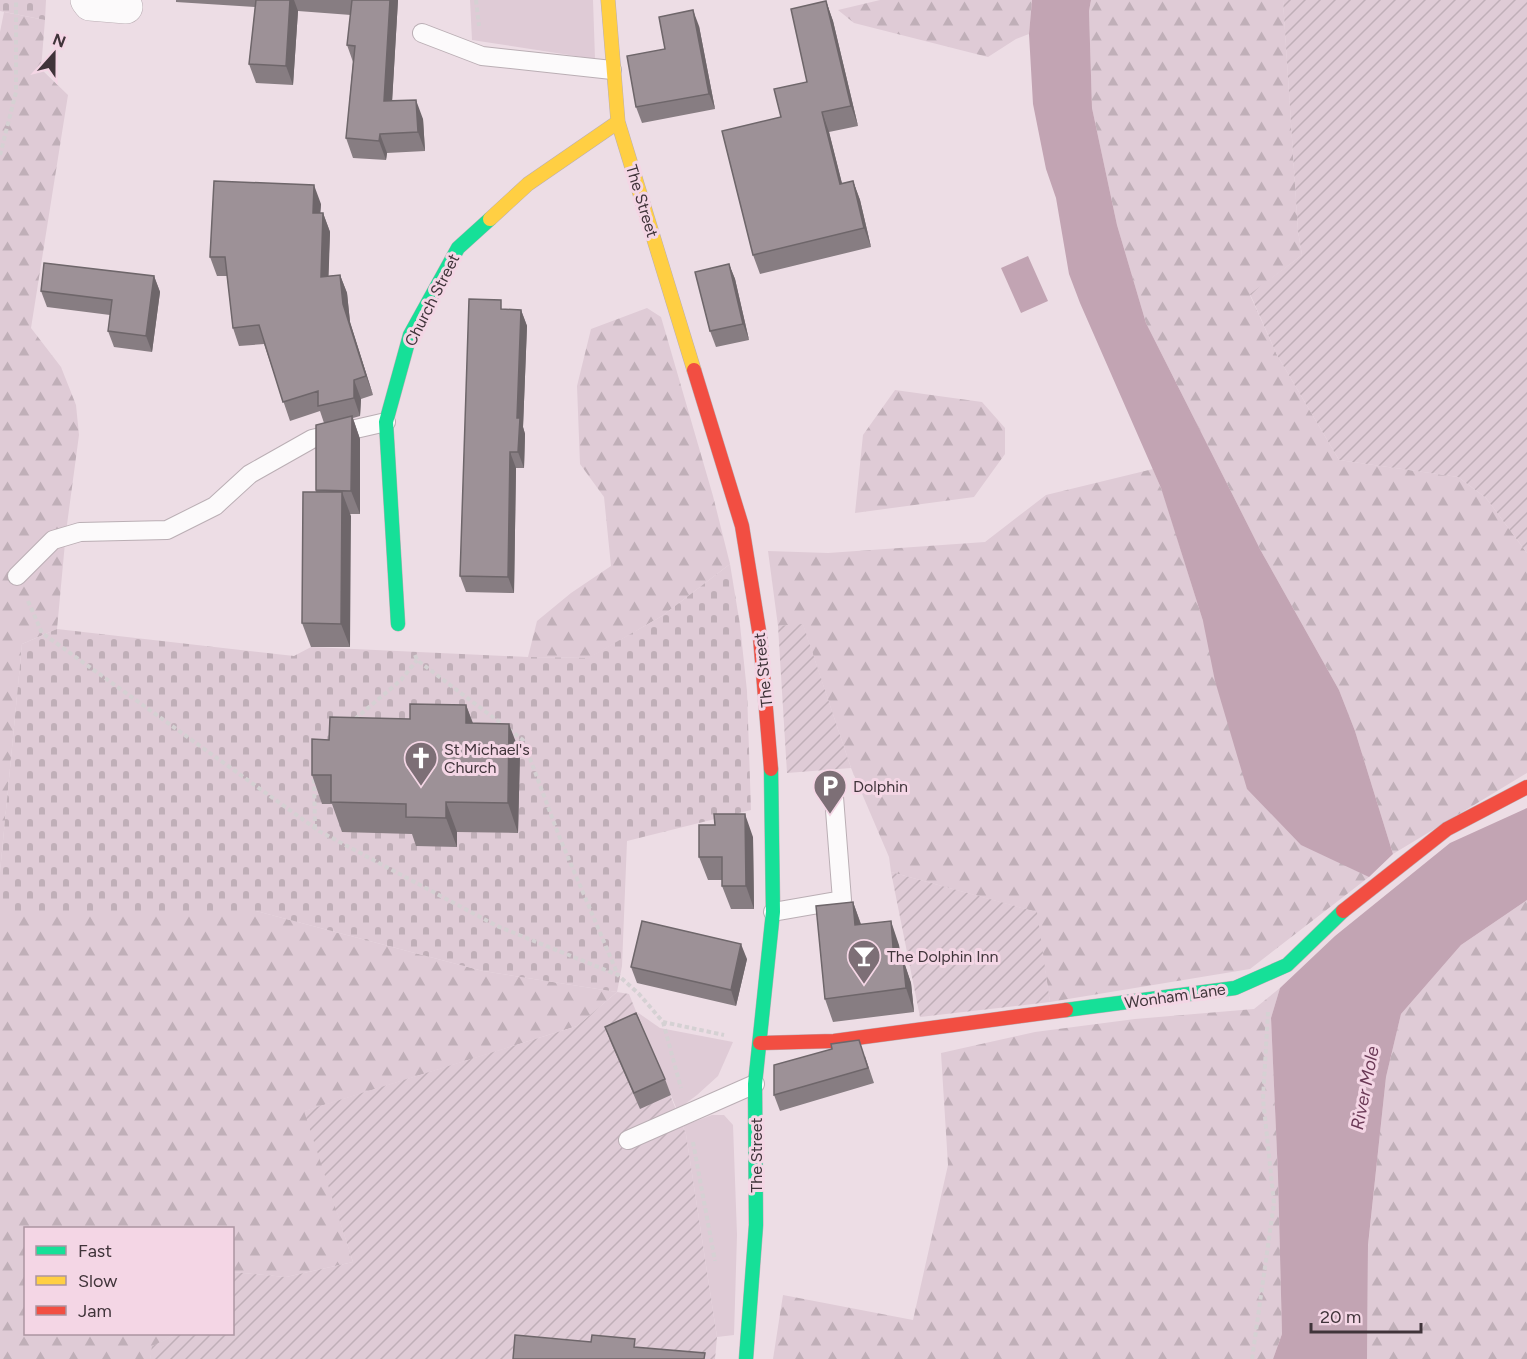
<svg xmlns="http://www.w3.org/2000/svg" width="1527" height="1359" font-family="Figtree,sans-serif">
<style>
.grass{fill:#dfcbd6}
.forest{fill:url(#forest-firs)}
.cemetery{fill:url(#cemetery-stones)}
.garden{fill:url(#garden-furrows)}
.water{fill:#c2a4b3}
.lines{fill:none;stroke-linecap:round;stroke-linejoin:round}
.lane-casing{stroke:#baaeb4;stroke-width:20}
.street-casing{stroke:#baaeb4;stroke-width:34}
.fast-casing{stroke:#baaeb4;stroke-width:15}
.slow-casing{stroke:#baaeb4;stroke-width:15}
.jam-casing{stroke:#baaeb4;stroke-width:15}
.path{stroke:#d5d1d3;stroke-width:4;stroke-dasharray:4.5 3;stroke-linecap:butt}
.lane{stroke:#fcfafb;stroke-width:18}
.street{stroke:#fcfafb;stroke-width:33}
.fast{stroke:#16e098;stroke-width:14}
.slow{stroke:#ffcf43;stroke-width:14}
.jam{stroke:#f24e42;stroke-width:14}
.wall{fill:#877d82}
.shaded-wall{fill:#6e666a}
.building{fill:#9d9197;stroke:#6e666a;stroke-width:1.5}
.labels{text-anchor:middle;dominant-baseline:central;stroke-width:6;stroke-linejoin:round;paint-order:stroke}
.street-label{font-size:16px;fill:#40343a;stroke:#f4d6e5}
.poi-label{font-size:16px;fill:#40343a;stroke:#f4d6e5;text-anchor:start}
.water-label{font-size:18px;font-style:italic;fill:#6b3956;stroke:#f4d6e5}
</style>
<defs>
<pattern id="forest-firs" width="22" height="20" patternUnits="userSpaceOnUse" patternTransform="scale(1.5)"><rect width="22" height="20" fill="#dfcbd6"/><path d="M5 1l3.5 6h-7zM16 11l3.5 6h-7z" fill="#c0afb8"/></pattern>
<pattern id="cemetery-stones" width="16" height="16" patternUnits="userSpaceOnUse" patternTransform="scale(1.5)"><rect width="16" height="16" fill="#dfcbd6"/><path d="M2 7V4a2 2 0 0 1 4 0v3zM10 15v-3a2 2 0 0 1 4 0v3z" fill="#c0afb8"/></pattern>
<pattern id="garden-furrows" width="10" height="10" patternUnits="userSpaceOnUse" patternTransform="scale(1.5)"><rect width="10" height="10" fill="#dfcbd6"/><path d="M-1 1l2-2M0 10L10 0M9 11l2-2" fill="none" stroke="#c0afb8"/></pattern>
</defs>
<rect width="100%" height="100%" fill="#eddde5"/>
<!-- grass -->
<path class="grass" d="M470 0H593L595 59 472 40Z
M637 1012 660 1028 733 1042 718 1076 697 1095 677 1110Z
M712 1115H724L733 1125 737 1235 734 1335 717 1337 686 1134 683 1126Z"/>
<!-- forest -->
<path class="forest" d="M880 0H1032L1029 34 1016 39 988 57 854 23 838 10Z
M1091 0H1283L1298 231 1302 255 1250 295 1277 355 1339 460 1458 477 1486 498 1527 553V773L1393 854 1355 731 1339 690 1261 551 1146 323 1117 225 1092 108 1089 11Z
M4 12 45 20 41 69 68 95 31 328 61 367 76 405 79 435 66 532 57 629 22 644 0 872V32Z
M647 308 661 317 713 496 730 564 662 616 589 658 528 657 537 621 571 593 611 566 604 497 580 464 577 386 591 329Z
M895 390 982 402 1005 428V454L974 497 855 513 863 435Z
M1153 469 1163 493 1203 621 1369 877 1250 969 1050 1002 1036 912 891 872 889 857 851 768 803 625 778 626 768 551 828 553 985 542 1046 495Z
M1527 900V1359H1367L1368 1246 1386 1077 1401 1014 1461 945Z
M0 911H256L483 971 617 992 577 1026 305 1111 353 1262 286 1277 233 1272 232 1228H26V1334H177L153 1346 150 1359H0Z
M1280 988 1271 1018 1278 1176 1282 1334 1273 1359H773L783 1295 913 1320 948 1165 941 1053 1035 1032 1135 1019 1254 1009Z"/>
<!-- cemetery -->
<path class="cemetery" d="M0 0H46L45 20 0 11Z
M730 564 740 625 747 691 751 810 627 841 622 966 617 992 483 971 256 911H0V872L22 644 57 629 294 656 311 647 528 657 588 658 662 616Z"/>
<!-- garden -->
<path class="garden" d="M1283 0H1527V553L1486 498 1458 477 1339 460 1277 355 1250 294 1302 255 1298 231Z
M803 624 851 768 787 773 778 626Z
M891 872 1037 912 1050 1002 920 1017Z
M617 992 629 994 686 1134 717 1337 715 1359H150L152 1346 177 1334H232L233 1272 286 1277 353 1262 304 1111 577 1026Z"/>
<!-- water -->
<path class="water" d="M1032 0H1091L1089 11 1092 108 1117 225 1146 323 1261 551 1339 690 1355 731 1393 854 1369 877 1301 845 1247 789 1215 681 1203 621 1161 488 1080 303 1069 274 1056 198 1046 169 1033 104 1029 34Z
M1028 256 1048 301 1021 313 1001 268Z
M1527 808V900L1461 945 1401 1014 1386 1077 1368 1245 1367 1359H1273L1282 1334 1278 1176 1271 1018 1280 988 1335 936 1450 843Z"/>
<g class="lines">
<!-- lane casing -->
<g class="lane-casing">
<path id="lane" d="M422 33 482 56 612 70
M17 576 53 540 80 532 167 530 215 506 250 474 312 439 386 422
M773 912 842 900 834 797
M628 1140 755 1084"/>
</g>
<!-- street casing -->
<g class="street-casing">
<path id="street" d="M87 0 90 4 126 7"/>
</g>
<!-- fast casing -->
<g class="fast-casing">
<path id="fast" d="M398 624 386 422 410 335 458 248 490 219
M1066 1010 1235 988 1287 965 1343 911
M746 1359 756 1225 755 1084 773 912 771 769"/>
</g>
<!-- slow casing -->
<g class="slow-casing">
<path id="slow" d="M608 0 618 122 694 370
M490 219 528 184 618 122"/>
</g>
<!-- jam casing -->
<g class="jam-casing">
<path id="jam" d="M694 370 742 526 760 637 771 769
M1343 911 1447 829 1527 787
M760 1043 834 1041 1066 1010"/>
</g>
<!-- path -->
<path class="path" d="M476 0 479 26
M0 155 16 92V0
M28 601 42 633 319 831 497 926 618 975 639 994 663 1022 724 1035
M415 655 417 660 523 740 559 836 618 975
M355 719 401 680 417 660
M314 779 315 827
M663 1022 681 1088
M693 1142 715 1261
M1252 1359 1274 1203 1263 1099 1268 1012"/>
<!-- lane -->
<use href="#lane" class="lane"/>
<!-- street -->
<use href="#street" class="street"/>
<!-- fast -->
<use href="#fast" class="fast"/>
<!-- slow -->
<use href="#slow" class="slow"/>
<!-- jam -->
<use href="#jam" class="jam"/>
</g>
<!-- wall -->
<path class="wall" d="M176 0H398L392 101 423 119 425 151 387 153 386 160 353 158 346 138 353 62 347 45 351 15 298 11 293 85 256 83 249 64 255 7 176 2Z
M826 1 833 21 858 126 829 132 842 184 853 181 860 200 871 247 760 274 753 255 807 82Z
M699 26 715 109 642 123 636 107 665 49Z
M321 204 320 213H323L330 232 328 276 340 275 347 293 350 322 373 395 361 399 360 416 353 418 360 439V514H350V647H311L302 623 316 490 324 423 320 411 290 421 264 344 239 346 233 328 227 276H217L210 257Z
M729 264 735 279 749 340 716 347 710 331Z
M154 276 160 292 152 352 114 347 108 331 110 315 47 307 41 291Z
M505 309 521 310 527 326 523 427 525 434 524 468H516L514 593 466 592 460 576Z
M466 705 473 723 520 753 518 833 457 832V847L416 846 412 834 342 832 332 804H322L312 775 329 740Z
M753 837 754 909H731L722 886V880H708L699 857Z
M853 902 861 924 899 945 901 960 903 959 911 983 914 1012 833 1022 825 999Z
M747 959 736 1006 637 983 631 967Z
M605 1027 665 1079 671 1095 640 1109 611 1043Z
M865 1056 874 1083 780 1111 774 1095Z"/>
<!-- shaded-wall -->
<path class="shaded-wall" d="M290 0H294L298 11 293 85 286 66Z
M390 0H398L391 120 384 101Z
M826 1 833 21 858 126 851 106Z
M693 10 699 26 715 109 709 94Z
M416 100 423 119 425 151 418 132Z
M822 112 829 132 847 203 840 184Z
M380 134 387 153 386 160 379 141Z
M853 181 860 200 871 247 864 228Z
M314 185 321 204 319 232 313 213Z
M323 213 330 232 328 295 321 277Z
M729 264 735 279 749 340 743 324Z
M340 275 347 293 350 322 373 395 366 376 343 304Z
M154 276 160 292 152 352 146 336Z
M521 310 527 326 523 427 525 434 524 468 518 452 517 418Z
M354 380 361 399 360 416 354 398Z
M352 416 360 439V514L351 491Z
M510 452 516 468 514 593 508 577Z
M342 492 351 516 350 647 341 624Z
M466 705 477 735 466 723Z
M509 724 520 753 518 833 508 803Z
M446 802 457 832V847L446 818Z
M745 814 753 837 754 909 746 886Z
M853 902 861 925H855Z
M891 921 899 945 903 983 894 960Z
M741 944 747 959 736 1006 731 990Z
M903 959 911 983 914 1012 906 988Z"/>
<!-- building -->
<path class="building" d="M256 0H290L286 66 249 64Z
M352 0H390L384 101 416 100 418 132 380 134 379 141 346 138 355 46 347 45Z
M826 1 851 106 822 112 840 184 853 181 864 228 753 255 722 131 781 117 774 89 807 82 791 9Z
M693 10 709 94 636 107 627 56 665 49 659 17Z
M214 181 314 185 313 213H323L321 277 340 275 343 304 366 376 354 380V398L318 406V391L283 402 259 325 233 328 225 257H210Z
M44 263 154 276 146 336 108 331 112 300 41 291Z
M729 264 743 324 710 331 695 272Z
M469 299 501 300V309L521 310 517 418H520L518 452H510L508 577 460 576Z
M352 416 351 491 316 490V425Z
M303 492H342L341 624 302 623Z
M410 704 466 705V723L509 724 508 803 446 802V818L406 817V804L331 802V775H312V739L329 740 330 717 410 719Z
M714 814H745L746 886H722V857H699V825H715Z
M853 902 855 925 891 921 894 960 903 959 906 988 825 999 816 906Z
M642 921 741 944 731 990 631 967Z
M636 1013 665 1079 634 1093 605 1027Z
M859 1040 868 1068 774 1095V1065L832 1049 831 1044Z
M515 1335 591 1342 592 1335 635 1339 634 1347 705 1353 704 1359H513Z"/>
<!-- icons -->
<defs>
<g id="church-pin" transform="scale(1.725)"><path d="M0 17L-7.5 6A9.5 9.5 0 1 1 7.5 6Z" fill="#7d6f76" stroke="#f4d6e5"/><path d="M-1.2-6h2.4v3.5h3.3v2.4h-3.3V6h-2.4V-.1h-3.3v-2.4h3.3Z" fill="#fff"/></g>
<g id="parking-pin" transform="scale(1.725)"><path d="M0 17L-7.5 6A9.5 9.5 0 1 1 7.5 6Z" fill="#7d6f76" stroke="#f4d6e5"/><path d="M-3.5-5.5H1a3.5 3.5 0 0 1 0 7H-1V5.5H-3.5ZM-1-3.4V-.6H.8a1.4 1.4 0 0 0 0-2.8Z" fill="#fff"/></g>
<g id="bar-pin" transform="scale(1.725)"><path d="M0 17L-7.5 6A9.5 9.5 0 1 1 7.5 6Z" fill="#7d6f76" stroke="#f4d6e5"/><path d="M-6-5H6L.8 .8V4.5H3.5V6h-7V4.5H-.8V.8Z" fill="#fff"/></g>
</defs>
<g fill-rule="evenodd">
<use href="#church-pin" x="421" y="758"/>
<use href="#parking-pin" x="830" y="786"/>
<use href="#bar-pin" x="864" y="956"/>
</g>
<g class="labels">
<!-- street labels -->
<g class="street-label">
<text transform="translate(642 201) rotate(73)">The Street</text>
<text transform="translate(432 300) rotate(-63)">Church Street</text>
<text transform="translate(763 670) rotate(-96)">The Street</text>
<text transform="translate(1175 996) rotate(-8)">Wonham Lane</text>
<text transform="translate(756 1155) rotate(-90)">The Street</text>
</g>
<!-- poi labels -->
<g class="poi-label">
<text x="444" y="749">St Michael's<tspan x="444" dy="18">Church</tspan></text>
<text x="853" y="786">Dolphin</text>
<text x="887" y="956">The Dolphin Inn</text>
</g>
<!-- water labels -->
<g class="water-label">
<text transform="translate(1365 1088) rotate(-79)">River Mole</text>
</g>
</g>
<!-- legend -->
<rect x="24" y="1227" width="210" height="108" fill="#f4d6e5" stroke="#ac95a1" stroke-width="1.5"/>
<rect x="36" y="1246" width="30" height="9" fill="#16e098" stroke="#ac95a1" stroke-width="1.5"/>
<text x="78" y="1257" font-size="18" fill="#40343a">Fast</text>
<rect x="36" y="1276" width="30" height="9" fill="#ffcf43" stroke="#ac95a1" stroke-width="1.5"/>
<text x="78" y="1287" font-size="18" fill="#40343a">Slow</text>
<rect x="36" y="1306" width="30" height="9" fill="#f24e42" stroke="#ac95a1" stroke-width="1.5"/>
<text x="78" y="1317" font-size="18" fill="#40343a">Jam</text>
<!-- north arrow -->
<g transform="translate(54 54) rotate(21)" stroke="#f4d6e5" stroke-width="4.5" paint-order="stroke">
<path d="M0-4.5L10 22L0 15L-10 22Z" fill="#40343a"/>
<text y="-9" font-size="16" font-weight="bold" text-anchor="middle" fill="#40343a">N</text>
</g>
<!-- scale -->
<path d="M1311 1323v9h110v-9" fill="none" stroke="#40343a" stroke-width="3"/>
<text x="1320" y="1323" font-size="18" fill="#40343a" stroke="#f4d6e5" stroke-width="4.5" paint-order="stroke">20 m</text>
</svg>
